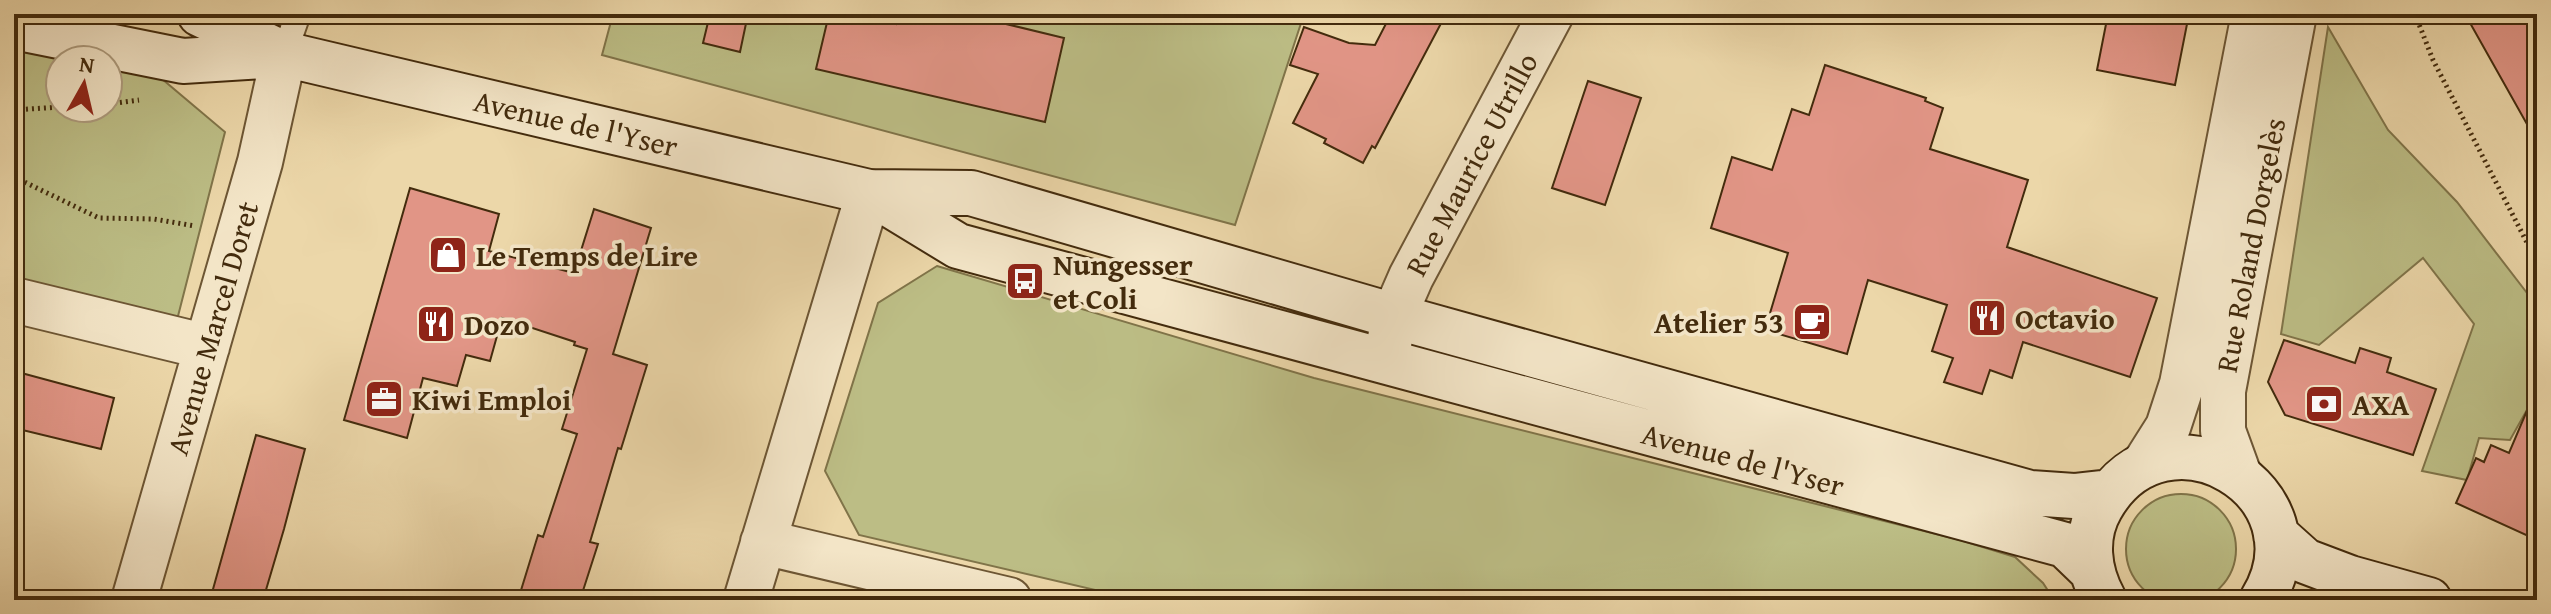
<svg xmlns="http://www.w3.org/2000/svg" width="2551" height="614" font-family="'Gentium Book Plus',serif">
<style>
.green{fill:#bcbd85;stroke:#807449;stroke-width:2}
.building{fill:#e19586;stroke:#432b0d;stroke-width:2}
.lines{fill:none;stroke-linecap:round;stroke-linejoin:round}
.service-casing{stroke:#6d5634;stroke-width:28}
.minor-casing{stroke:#6d5634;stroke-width:48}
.secondary-casing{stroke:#432b0d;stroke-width:48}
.path{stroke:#432b0d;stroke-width:5;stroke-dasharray:2 4;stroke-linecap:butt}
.service{stroke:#f3e5c7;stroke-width:24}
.minor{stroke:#f3e5c7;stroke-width:44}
.secondary{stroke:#f3e5c7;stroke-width:44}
.labels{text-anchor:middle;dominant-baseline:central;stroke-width:7;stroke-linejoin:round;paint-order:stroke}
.street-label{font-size:30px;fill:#432b0d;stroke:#f3e5c7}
.poi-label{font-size:30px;font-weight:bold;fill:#432b0d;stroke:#f3e5c7;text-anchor:start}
</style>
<rect width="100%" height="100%" fill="#ecd7a9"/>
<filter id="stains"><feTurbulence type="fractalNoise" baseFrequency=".0025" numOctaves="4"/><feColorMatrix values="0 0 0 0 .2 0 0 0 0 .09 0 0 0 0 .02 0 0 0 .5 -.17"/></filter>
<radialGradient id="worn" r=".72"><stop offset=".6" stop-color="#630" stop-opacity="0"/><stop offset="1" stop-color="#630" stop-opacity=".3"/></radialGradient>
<!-- green -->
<path class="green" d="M613 14H1304L1235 225 602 55Z
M2328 27 2388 130 2457 202 2537 306V401L2533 399 2510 440 2479 438 2467 480 2422 471 2474 324 2423 258 2319 345 2281 334Z
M14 48 73 60H60V108H108V68L162 79 225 132 177 320 14 278Z
M937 266 1314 378 1960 540 2015 557 2043 583 2054 600H1138L859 535 825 471 878 303Z
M2126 549a55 55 0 1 1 110 0a55 55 0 1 1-110 0Z"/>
<!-- building -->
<path class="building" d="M710 14H748L740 52 703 43Z
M829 14H852L896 24 899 14H965L1064 38 1045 122 816 69Z
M1391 14H1446L1375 148 1372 146 1363 163 1324 143 1326 139 1293 123 1318 74 1290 65 1304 27 1349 43 1375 45Z
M2108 14H2189L2175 85 2097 70Z
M2465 14H2537V142Z
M1825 65 1926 98 1925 101 1943 108 1930 149 2028 180 2007 247 2157 298 2130 377 2023 342 2012 378 1990 370 1982 394 1944 382 1953 358 1932 351 1947 305 1868 280 1847 354 1765 330 1788 253 1711 228 1732 157 1772 170 1792 109 1809 115Z
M1588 81 1641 98 1605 205 1552 188Z
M410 188 499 214 489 251 574 273 594 209 651 228 613 354 647 365 621 449 618 448 590 542 598 544 580 600H518L538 535 543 537 577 434 562 429 587 349 574 345 575 342 502 318 490 361 466 355 457 386 423 378 407 438 344 420Z
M2284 340 2355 363 2360 348 2391 358 2387 372 2436 389 2413 455 2285 415 2268 382Z
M14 371 114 398 101 449 14 428Z
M2537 387V540L2456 503 2476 458 2484 462 2491 445 2509 453Z
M256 435 305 449 284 529 263 600H210Z"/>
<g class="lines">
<!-- service casing -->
<g class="service-casing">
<path id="service" d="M284 54 298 14"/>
</g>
<!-- minor casing -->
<g class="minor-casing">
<path id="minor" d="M14 300 207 347
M1386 361 1394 316 1411 277 1551 14
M2144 465 2168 427 2182 384 2254 14
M2239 475 2223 431V391L2294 14
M763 542 1009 600
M134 600 260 162 284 54
M746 600 869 192"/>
</g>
<!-- secondary casing -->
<g class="secondary-casing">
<path id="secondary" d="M200 14 284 54 818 180 869 192 971 193 1394 316 2030 493 2074 496 2110 492
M14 27 183 61 282 55
M871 193 958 246 2065 545 2092 571
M2276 535 2305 561 2350 578 2429 600
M2104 600C2088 571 2084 536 2101 507 2166 395 2328 492 2262 600"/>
</g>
<!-- path -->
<path class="path" d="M2415 14 2433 60 2537 262
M108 104 139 100
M14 110 60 107
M14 177 99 218 154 219 195 226"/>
<!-- service -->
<use href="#service" class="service"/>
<!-- minor -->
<use href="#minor" class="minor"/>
<!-- secondary -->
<use href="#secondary" class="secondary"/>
</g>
<!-- icons -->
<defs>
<g id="shop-square" transform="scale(2)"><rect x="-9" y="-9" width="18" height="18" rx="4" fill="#8f2418" stroke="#f3e5c7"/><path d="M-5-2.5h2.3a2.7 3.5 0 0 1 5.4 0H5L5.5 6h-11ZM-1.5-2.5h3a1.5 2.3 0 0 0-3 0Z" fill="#fff"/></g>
<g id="bus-square" transform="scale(2)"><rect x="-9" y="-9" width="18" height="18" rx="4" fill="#8f2418" stroke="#f3e5c7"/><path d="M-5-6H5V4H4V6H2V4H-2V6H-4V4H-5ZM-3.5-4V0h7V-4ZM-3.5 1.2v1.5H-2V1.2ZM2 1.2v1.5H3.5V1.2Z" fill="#fff"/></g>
<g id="restaurant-square" transform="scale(2)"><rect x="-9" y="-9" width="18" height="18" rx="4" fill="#8f2418" stroke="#f3e5c7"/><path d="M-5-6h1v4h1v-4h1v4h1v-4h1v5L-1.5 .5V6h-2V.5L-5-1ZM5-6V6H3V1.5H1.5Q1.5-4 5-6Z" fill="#fff"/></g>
<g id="cafe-square" transform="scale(2)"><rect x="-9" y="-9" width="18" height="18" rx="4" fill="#8f2418" stroke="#f3e5c7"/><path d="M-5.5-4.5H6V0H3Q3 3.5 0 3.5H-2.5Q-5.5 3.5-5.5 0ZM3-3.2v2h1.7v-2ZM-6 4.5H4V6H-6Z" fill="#fff"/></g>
<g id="office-square" transform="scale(2)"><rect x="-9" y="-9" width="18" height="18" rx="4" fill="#8f2418" stroke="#f3e5c7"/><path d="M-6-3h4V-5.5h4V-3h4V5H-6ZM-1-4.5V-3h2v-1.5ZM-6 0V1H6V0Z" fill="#fff"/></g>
<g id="bank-square" transform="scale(2)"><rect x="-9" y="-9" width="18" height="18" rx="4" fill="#8f2418" stroke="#f3e5c7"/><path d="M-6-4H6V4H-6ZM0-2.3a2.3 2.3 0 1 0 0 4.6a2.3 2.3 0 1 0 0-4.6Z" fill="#fff"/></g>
</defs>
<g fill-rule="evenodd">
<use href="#shop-square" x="448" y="255"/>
<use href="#bus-square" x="1025" y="281"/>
<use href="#restaurant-square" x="1987" y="318"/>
<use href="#cafe-square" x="1812" y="322"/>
<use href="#restaurant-square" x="436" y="324"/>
<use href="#office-square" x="384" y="399"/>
<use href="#bank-square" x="2324" y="404"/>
</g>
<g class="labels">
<!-- street labels -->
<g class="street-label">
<text transform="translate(576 123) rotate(13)">Avenue de l'Yser</text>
<text transform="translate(1471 164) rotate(-62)">Rue Maurice Utrillo</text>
<text transform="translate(2250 245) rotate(-79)">Rue Roland Dorgelès</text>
<text transform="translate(212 328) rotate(-74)">Avenue Marcel Doret</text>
<text transform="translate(1743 459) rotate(15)">Avenue de l'Yser</text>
</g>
<!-- poi labels -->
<g class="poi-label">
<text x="476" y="255">Le Temps de Lire</text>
<text x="1053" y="264">Nungesser<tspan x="1053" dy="34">et Coli</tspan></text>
<text x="2015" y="318">Octavio</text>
<text x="1784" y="322" text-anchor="end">Atelier 53</text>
<text x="464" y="324">Dozo</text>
<text x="412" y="399">Kiwi Emploi</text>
<text x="2352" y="404">AXA</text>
</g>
</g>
<!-- margin -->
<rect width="2551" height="614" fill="none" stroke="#ecd7a9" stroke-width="48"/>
<rect x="16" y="16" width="2519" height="582" fill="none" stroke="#432b0d" stroke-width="4"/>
<rect x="24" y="24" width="2503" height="566" fill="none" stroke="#432b0d" stroke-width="2"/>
<!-- north arrow -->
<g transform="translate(84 84) rotate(8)"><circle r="38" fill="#f3e5c7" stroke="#ad9b7d" stroke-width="2"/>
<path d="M0-6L14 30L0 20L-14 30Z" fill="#8f2418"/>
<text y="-12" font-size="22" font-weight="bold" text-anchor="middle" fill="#432b0d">N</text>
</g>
<rect width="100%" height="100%" filter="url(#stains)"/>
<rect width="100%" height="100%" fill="url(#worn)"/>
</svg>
